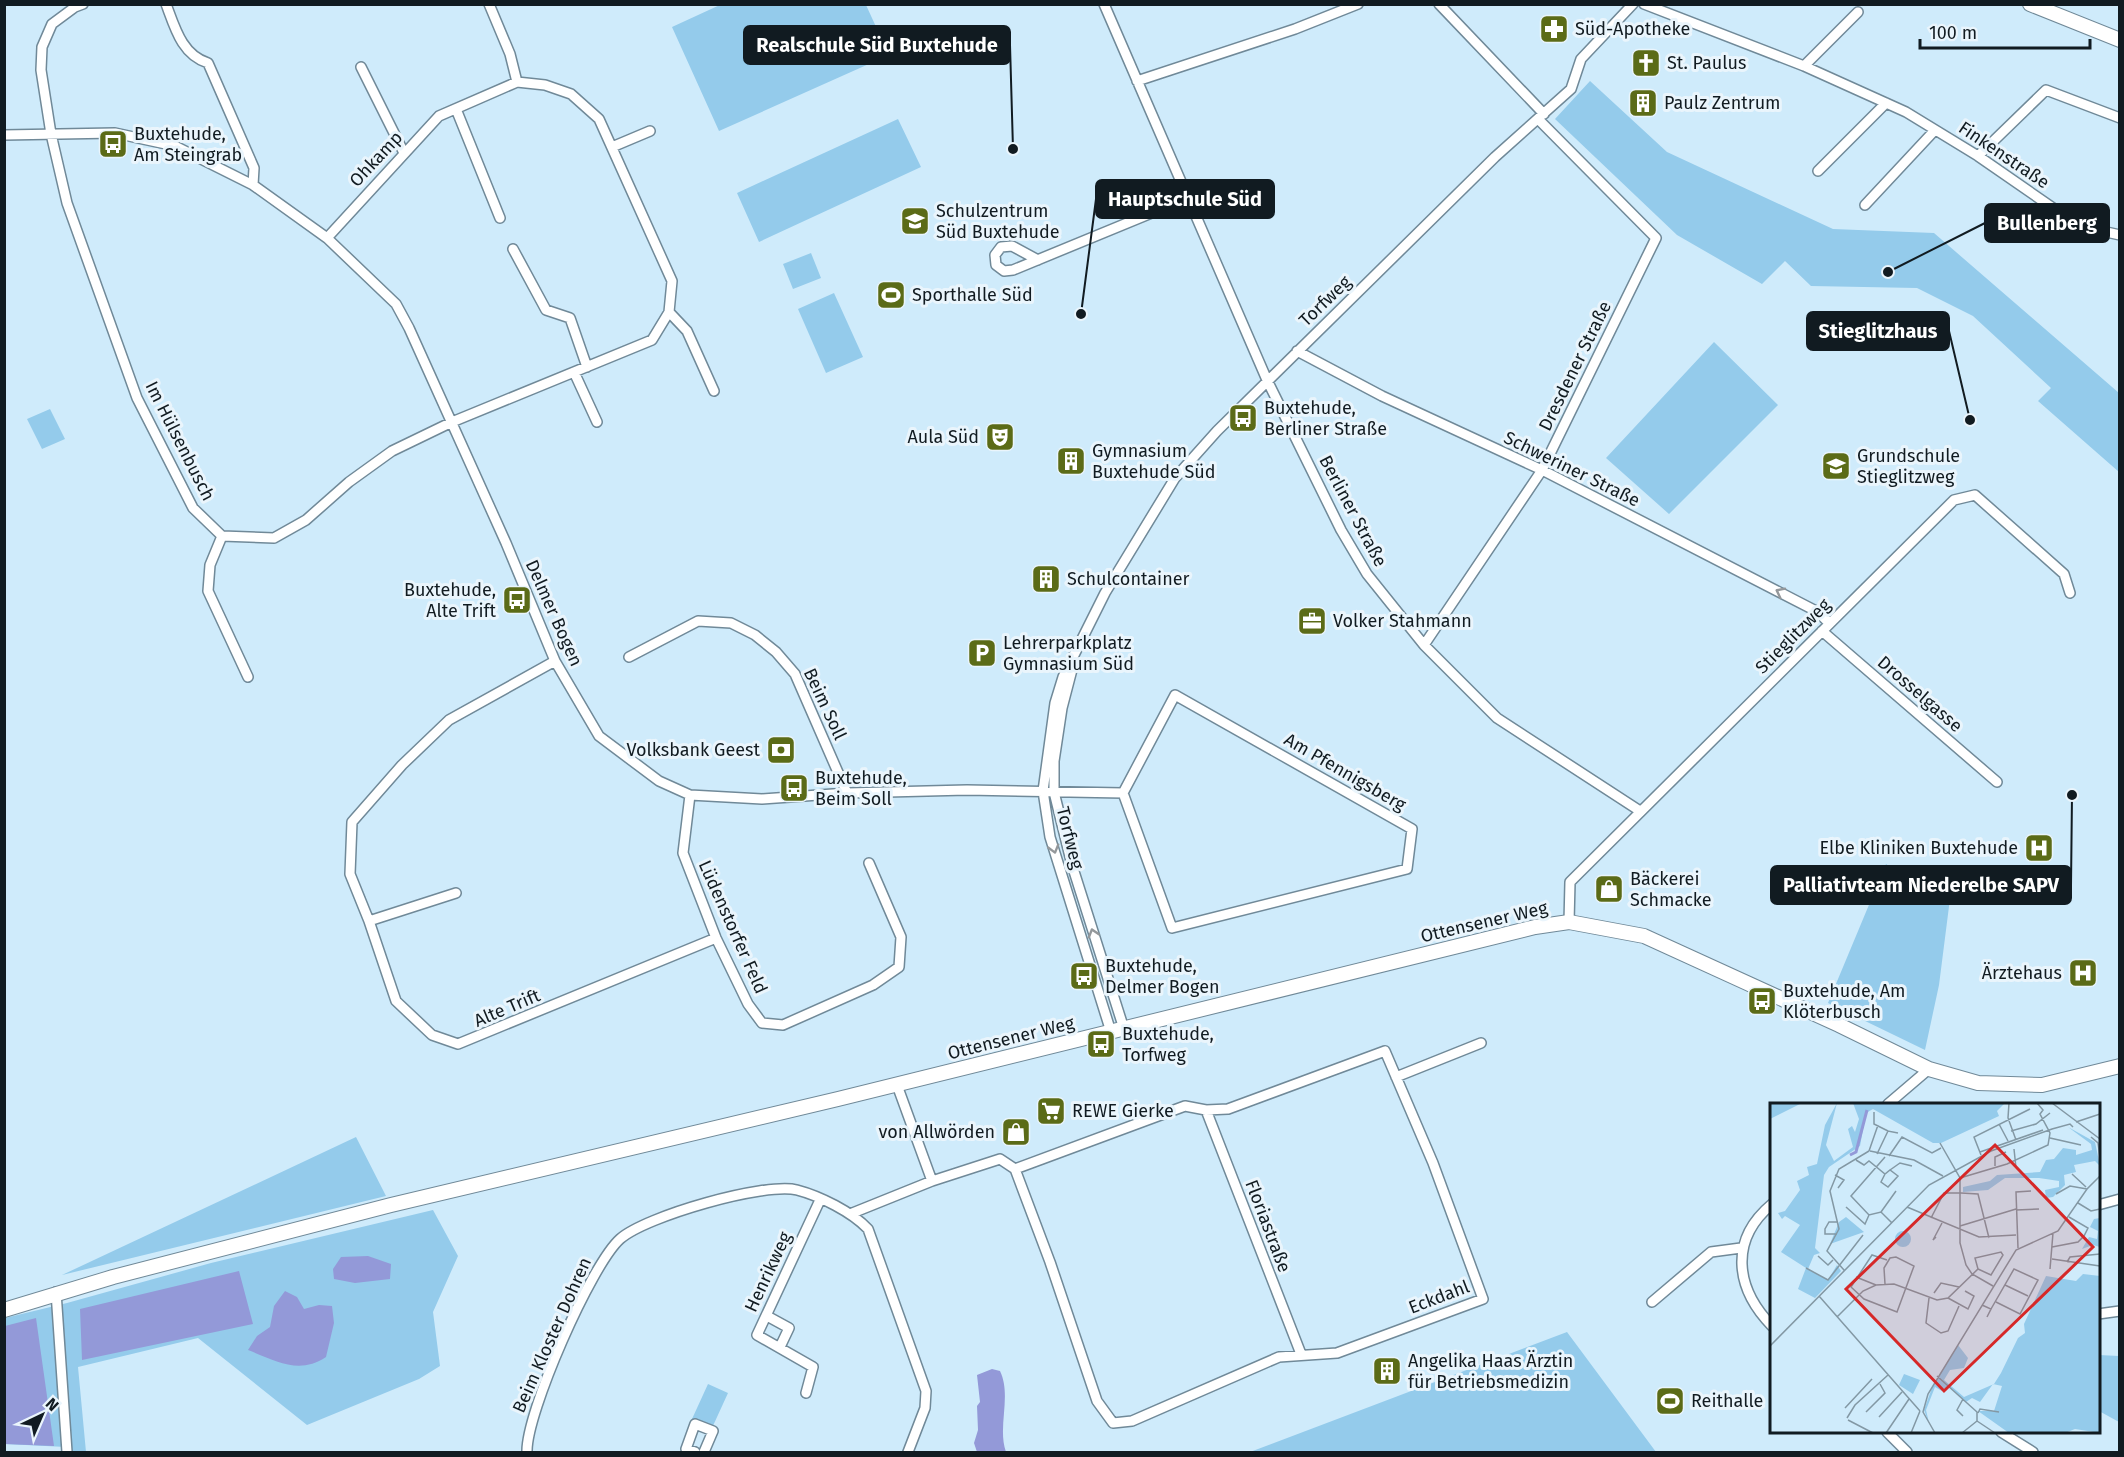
<svg xmlns="http://www.w3.org/2000/svg" width="2124" height="1457" font-family="'Fira Sans',sans-serif">
<style>
.green{fill:#94cbeb}
.water{fill:#9399d8}
.lines{fill:none;stroke-linecap:round;stroke-linejoin:round}
.street-casing{stroke:#708998;stroke-width:12}
.secondary-casing{stroke:#708998;stroke-width:16}
.street{stroke:#fff;stroke-width:9}
.secondary{stroke:#fff;stroke-width:14}
.oneway{stroke:#94989b}
.labels{text-anchor:middle;dominant-baseline:central;stroke-width:6;stroke-linejoin:round;paint-order:stroke}
.poi-label{font-size:18px;fill:#111b21;stroke:#eaf5fc;text-anchor:start}
.street-label{font-size:18px;fill:#111b21;stroke:#eaf5fc}
.inset-river{fill:none;stroke:#9399d8;stroke-width:3}
.inset-road{fill:none;stroke:#8398a4;stroke-width:1.5}
.view{fill:#d62828;fill-opacity:0.15;stroke:#d62828;stroke-width:3}
.inset-edge{fill:none;stroke:#111b21;stroke-width:3}
.leader{fill:none;stroke:#111b21;stroke-width:2}
.callout-dot{fill:#111b21;stroke:#eaf5fc;stroke-width:2}
.callout{fill:#111b21;stroke:#111b21;stroke-width:2}
.callout-label{font-size:20px;text-anchor:middle;font-weight:bold;fill:#fff}
</style>
<rect width="100%" height="100%" fill="#cfebfb"/>
<!-- green -->
<path class="green" d="M722 4 866 5 889 55 719 131 672 27Z
M1590 81 1667 152 1833 229 1934 233 2119 393V472L2038 401 2051 388 1973 316 1917 288 1811 286 1785 261 1762 284 1677 235 1555 119Z
M898 119 921 167 759 242 737 193Z
M811 253 821 278 793 289 783 264Z
M834 293 863 357 826 373 798 309Z
M1714 342 1778 405 1669 514 1606 458Z
M50 409 65 439 42 449 27 419Z
M1886 864 1931 898 1953 875 1939 985 1925 1050 1828 1003Z
M356 1137 386 1196 62 1275Z
M433 1210 458 1256 433 1312 440 1366 419 1379 307 1425 198 1338 78 1367 86 1452H67L66 1447 5 1444V1318L67 1303 211 1263Z
M1567 1332 1656 1452H1250Z
M2099 1355 2119 1356V1422L2099 1411Z
M708 1384 728 1393 712 1428 692 1419Z"/>
<!-- water -->
<path class="water" d="M368 1256 391 1264 390 1279 355 1283 334 1279 333 1269 341 1257Z
M239 1271 253 1324 82 1360 80 1309Z
M285 1291 297 1297 304 1309 319 1305 332 1306 334 1323 326 1357C299 1375 276 1361 248 1350L257 1336 270 1327 274 1306Z
M36 1318 54 1446 5 1444V1326Z
M992 1369 1000 1371C1012 1396 997 1427 1006 1452H977L974 1443 978 1430 977 1406 980 1402 977 1375Z"/>
<g class="lines">
<!-- street casing -->
<g class="street-casing">
<path id="street" d="M83 4 75 7 52 24 42 47 41 70 51 134 67 203 137 398 193 508 222 536 274 538 306 520 349 482 392 451 452 422 652 340 669 312 672 281 599 119 571 94 545 85 517 82 439 116 327 238
M166 4C175 28 182 55 208 63L254 168 253 185
M489 4 510 54 517 82
M1104 4 1267 380 1341 530 1367 574 1424 645 1497 718 1640 811
M1439 4 1544 114
M1644 4 1804 66 1906 112 1978 156 2079 226 2120 235
M1804 66 1858 12
M361 67 404 153
M1137 81 1295 29 1358 4
M456 109 500 218
M4 135 115 133 175 146 253 185 327 238 396 304 409 328 506 543 555 661 599 736 659 781 690 795 762 799 847 793 967 790 1123 793 1172 928 1407 869 1412 829 1175 695 1123 793
M612 147 650 131
M1978 156 2046 90 2120 118
M1818 171 1886 103
M1865 205 1935 130
M513 249 546 310 570 318 587 367
M1038 260 1012 246 1001 247 995 255 996 265 1004 271 1013 270 1188 198
M669 312 687 331 714 391
M1297 351 1382 396 1542 470 1818 612 1829 623
M574 372 597 422
M222 536 210 565 208 591 248 677
M1822 631 1997 782
M1424 645 1542 470 1656 238 1538 119
M629 657 698 621 731 623 755 635 776 652 795 674 847 793
M555 661 449 720 402 765 352 822 350 874 369 921 396 1001 432 1035 458 1044 716 938
M1074 662 1062 708 1054 761V792L1072 865 1124 1029
M690 795 683 853 716 938 748 1004 762 1023 783 1025 873 985 899 967 901 937 869 863
M369 921 456 893
M1569 922 1570 882 1954 500 1975 495 2064 574 2070 593
M1111 1032 1050 837 1043 791 1055 703 1063 677 1105 593 1175 478 1217 431 1495 157 1571 89 1581 59 1633 4
M1396 1077 1481 1043
M1888 1104 1929 1069
M1206 1110 1301 1354
M932 1181 1000 1159 1015 1169 1185 1106 1206 1110 1228 1109 1385 1051 1433 1163 1483 1299 1337 1353 1279 1357 1132 1421 1113 1423 1097 1401 1050 1262 1015 1169
M1772 1204C1729 1240 1735 1288 1772 1326
M2098 1205 2120 1199
M850 1214 932 1181 897 1085
M56 1292 67 1452
M1652 1302 1711 1252 1741 1248
M2098 1314 2120 1311
M767 1316 789 1328 780 1347
M806 1393 813 1367 757 1335 820 1200
M1887 1432 1907 1452
M2001 1432 2033 1452
M527 1452C526 1413 591 1265 620 1239 646 1216 765 1182 797 1190 820 1196 852 1212 868 1229L926 1391 925 1408 908 1452
M695 1452 686 1449 695 1424 713 1431 704 1452"/>
</g>
<!-- secondary casing -->
<g class="secondary-casing">
<path id="secondary" d="M2030 4 2120 40
M4 1310 113 1277 391 1205 838 1099 1535 927 1569 922 1644 936 1839 1025 1929 1069 1978 1083 2042 1085 2120 1066"/>
</g>
<!-- street -->
<use href="#street" class="street"/>
<!-- secondary -->
<use href="#secondary" class="secondary"/>
</g>
<!-- one-way arrows -->
<defs><path id="oneway-chevron" d="M-2-3.5L2.5 0L-2 3.5" fill="none" stroke-width="1.6" stroke-linecap="round" stroke-linejoin="round" transform="scale(1.5)"/></defs>
<g class="oneway">
<use href="#oneway-chevron" transform="translate(1780 592) rotate(-153)"/>
<use href="#oneway-chevron" transform="translate(1054 849) rotate(74)"/>
<use href="#oneway-chevron" transform="translate(1093 933) rotate(-107)"/>
</g>
<!-- icons -->
<defs>
<g id="pharmacy-square" transform="scale(1.5)"><rect x="-9" y="-9" width="18" height="18" rx="4" fill="#5b6b17" stroke="#eaf5fc"/><path d="M-2-6h4v4h4v4h-4v4h-4v-4h-4v-4h4Z" fill="#fff"/></g>
<g id="church-square" transform="scale(1.5)"><rect x="-9" y="-9" width="18" height="18" rx="4" fill="#5b6b17" stroke="#eaf5fc"/><path d="M-1.2-6h2.4v3.5h3.3v2.4h-3.3V6h-2.4V-.1h-3.3v-2.4h3.3Z" fill="#fff"/></g>
<g id="building-square" transform="scale(1.5)"><rect x="-9" y="-9" width="18" height="18" rx="4" fill="#5b6b17" stroke="#eaf5fc"/><path d="M-4-6H4V6H1V3H-1V6H-4ZM-2.5-4.3h1.7v1.8h-1.7ZM.8-4.3h1.7v1.8H.8ZM-2.5-1h1.7V.8h-1.7ZM.8-1h1.7V.8H.8Z" fill="#fff"/></g>
<g id="bus-square" transform="scale(1.5)"><rect x="-9" y="-9" width="18" height="18" rx="4" fill="#5b6b17" stroke="#eaf5fc"/><path d="M-5-6H5V4H4V6H2V4H-2V6H-4V4H-5ZM-3.5-4V0h7V-4ZM-3.5 1.2v1.5H-2V1.2ZM2 1.2v1.5H3.5V1.2Z" fill="#fff"/></g>
<g id="school-square" transform="scale(1.5)"><rect x="-9" y="-9" width="18" height="18" rx="4" fill="#5b6b17" stroke="#eaf5fc"/><path d="M0-5L7-2L0 1L-7-2ZM-4 1L0 2.5L4 1V4Q0 6-4 4Z" fill="#fff"/></g>
<g id="stadium-square" transform="scale(1.5)"><rect x="-9" y="-9" width="18" height="18" rx="4" fill="#5b6b17" stroke="#eaf5fc"/><path d="M0-5a6.5 5 0 1 0 0 10a6.5 5 0 1 0 0-10ZM-3.5-1.8h7v3.6h-7Z" fill="#fff"/></g>
<g id="theatre-square" transform="scale(1.5)"><rect x="-9" y="-9" width="18" height="18" rx="4" fill="#5b6b17" stroke="#eaf5fc"/><path d="M-5-5.5Q0-4 5-5.5V0Q5 5 0 6Q-5 5-5 0ZM-3.3-2.5H-1v1.5H-3.3ZM1-2.5H3.3v1.5H1ZM-2.8 1Q0 5.5 2.8 1Z" fill="#fff"/></g>
<g id="office-square" transform="scale(1.5)"><rect x="-9" y="-9" width="18" height="18" rx="4" fill="#5b6b17" stroke="#eaf5fc"/><path d="M-6-3h4V-5.5h4V-3h4V5H-6ZM-1-4.5V-3h2v-1.5ZM-6 0V1H6V0Z" fill="#fff"/></g>
<g id="parking-square" transform="scale(1.5)"><rect x="-9" y="-9" width="18" height="18" rx="4" fill="#5b6b17" stroke="#eaf5fc"/><path d="M-3.5-5.5H1a3.5 3.5 0 0 1 0 7H-1V5.5H-3.5ZM-1-3.4V-.6H.8a1.4 1.4 0 0 0 0-2.8Z" fill="#fff"/></g>
<g id="bank-square" transform="scale(1.5)"><rect x="-9" y="-9" width="18" height="18" rx="4" fill="#5b6b17" stroke="#eaf5fc"/><path d="M-6-4H6V4H-6ZM0-2.3a2.3 2.3 0 1 0 0 4.6a2.3 2.3 0 1 0 0-4.6Z" fill="#fff"/></g>
<g id="hospital-square" transform="scale(1.5)"><rect x="-9" y="-9" width="18" height="18" rx="4" fill="#5b6b17" stroke="#eaf5fc"/><path d="M-5-5h3v3.5h4V-5h3V5h-3V1.5h-4V5h-3Z" fill="#fff"/></g>
<g id="shop-square" transform="scale(1.5)"><rect x="-9" y="-9" width="18" height="18" rx="4" fill="#5b6b17" stroke="#eaf5fc"/><path d="M-5-2.5h2.3a2.7 3.5 0 0 1 5.4 0H5L5.5 6h-11ZM-1.5-2.5h3a1.5 2.3 0 0 0-3 0Z" fill="#fff"/></g>
<g id="supermarket-square" transform="scale(1.5)"><rect x="-9" y="-9" width="18" height="18" rx="4" fill="#5b6b17" stroke="#eaf5fc"/><path d="M-6-5.5h2.5l.6 2H6L4.5 2H-2.5L-4.4-4H-6ZM-1.5 3.2a1.3 1.3 0 1 0 .1 0ZM3 3.2a1.3 1.3 0 1 0 .1 0Z" fill="#fff"/></g>
</defs>
<g fill-rule="evenodd">
<use href="#pharmacy-square" x="1554" y="29"/>
<use href="#church-square" x="1646" y="63"/>
<use href="#building-square" x="1643" y="103"/>
<use href="#bus-square" x="113" y="144"/>
<use href="#school-square" x="915" y="221"/>
<use href="#stadium-square" x="891" y="295"/>
<use href="#bus-square" x="1243" y="418"/>
<use href="#theatre-square" x="1000" y="437"/>
<use href="#building-square" x="1071" y="461"/>
<use href="#school-square" x="1836" y="466"/>
<use href="#building-square" x="1046" y="579"/>
<use href="#bus-square" x="517" y="600"/>
<use href="#office-square" x="1312" y="621"/>
<use href="#parking-square" x="982" y="653"/>
<use href="#bank-square" x="781" y="750"/>
<use href="#bus-square" x="794" y="788"/>
<use href="#hospital-square" x="2039" y="848"/>
<use href="#shop-square" x="1609" y="889"/>
<use href="#hospital-square" x="2083" y="973"/>
<use href="#bus-square" x="1084" y="976"/>
<use href="#bus-square" x="1762" y="1001"/>
<use href="#bus-square" x="1101" y="1044"/>
<use href="#supermarket-square" x="1051" y="1111"/>
<use href="#shop-square" x="1016" y="1132"/>
<use href="#building-square" x="1387" y="1371"/>
<use href="#stadium-square" x="1670" y="1401"/>
</g>
<g class="labels">
<!-- poi labels -->
<g class="poi-label">
<text x="1575" y="29">Süd-Apotheke</text>
<text x="1667" y="63">St. Paulus</text>
<text x="1664" y="103">Paulz Zentrum</text>
<text x="134" y="134">Buxtehude,<tspan x="134" dy="21">Am Steingrab</tspan></text>
<text x="936" y="211">Schulzentrum<tspan x="936" dy="21">Süd Buxtehude</tspan></text>
<text x="912" y="295">Sporthalle Süd</text>
<text x="1264" y="408">Buxtehude,<tspan x="1264" dy="21">Berliner Straße</tspan></text>
<text x="979" y="437" text-anchor="end">Aula Süd</text>
<text x="1092" y="451">Gymnasium<tspan x="1092" dy="21">Buxtehude Süd</tspan></text>
<text x="1857" y="456">Grundschule<tspan x="1857" dy="21">Stieglitzweg</tspan></text>
<text x="1067" y="579">Schulcontainer</text>
<text x="496" y="590" text-anchor="end">Buxtehude,<tspan x="496" dy="21">Alte Trift</tspan></text>
<text x="1333" y="621">Volker Stahmann</text>
<text x="1003" y="643">Lehrerparkplatz<tspan x="1003" dy="21">Gymnasium Süd</tspan></text>
<text x="760" y="750" text-anchor="end">Volksbank Geest</text>
<text x="815" y="778">Buxtehude,<tspan x="815" dy="21">Beim Soll</tspan></text>
<text x="2018" y="848" text-anchor="end">Elbe Kliniken Buxtehude</text>
<text x="1630" y="879">Bäckerei<tspan x="1630" dy="21">Schmacke</tspan></text>
<text x="1105" y="966">Buxtehude,<tspan x="1105" dy="21">Delmer Bogen</tspan></text>
<text x="2062" y="973" text-anchor="end">Ärztehaus</text>
<text x="1783" y="991">Buxtehude, Am<tspan x="1783" dy="21">Klöterbusch</tspan></text>
<text x="1122" y="1034">Buxtehude,<tspan x="1122" dy="21">Torfweg</tspan></text>
<text x="1072" y="1111">REWE Gierke</text>
<text x="995" y="1132" text-anchor="end">von Allwörden</text>
<text x="1408" y="1361">Angelika Haas Ärztin<tspan x="1408" dy="21">für Betriebsmedizin</tspan></text>
<text x="1691" y="1401">Reithalle</text>
</g>
<!-- street labels -->
<g class="street-label">
<text transform="translate(2004 155) rotate(34)">Finkenstraße</text>
<text transform="translate(376 159) rotate(-47)">Ohkamp</text>
<text transform="translate(1325 301) rotate(-44)">Torfweg</text>
<text transform="translate(1575 366) rotate(-64)">Dresdener Straße</text>
<text transform="translate(180 441) rotate(63)">Im Hülsenbusch</text>
<text transform="translate(1572 469) rotate(26)">Schweriner Straße</text>
<text transform="translate(1353 511) rotate(62)">Berliner Straße</text>
<text transform="translate(554 613) rotate(66)">Delmer Bogen</text>
<text transform="translate(1793 636) rotate(-45)">Stieglitzweg</text>
<text transform="translate(1920 694) rotate(41)">Drosselgasse</text>
<text transform="translate(825 704) rotate(65)">Beim Soll</text>
<text transform="translate(1345 772) rotate(30)">Am Pfennigsberg</text>
<text transform="translate(1070 838) rotate(76)">Torfweg</text>
<text transform="translate(1484 922) rotate(-13)">Ottensener Weg</text>
<text transform="translate(733 927) rotate(66)">Lüdenstorfer Feld</text>
<text transform="translate(507 1008) rotate(-23)">Alte Trift</text>
<text transform="translate(1011 1038) rotate(-14)">Ottensener Weg</text>
<text transform="translate(1268 1226) rotate(69)">Floriastraße</text>
<text transform="translate(768 1272) rotate(-65)">Henrikweg</text>
<text transform="translate(1439 1297) rotate(-21)">Eckdahl</text>
<text transform="translate(552 1335) rotate(-66)">Beim Kloster Dohren</text>
</g>
</g>
<!-- overview -->
<g transform="translate(1770 1103)">
<rect width="330" height="330" fill="#cfebfb"/>
<path d="M0 0H32L0 16ZM67 0 56 42 64 58 83 44 78 26 82 23 85 29 89 16 83 0H235L227 8 229 13 171 40H163L103 6 96 10 90 43 59 64 54 72 45 145 50 150 44 152 38 166 58 177 67 162 71 168 45 195 28 186 36 165 11 149 30 122 15 113 12 116 8 110 15 108 30 87 27 78 39 72 37 64 47 61 55 22ZM298 24 325 39 330 63 325 58 304 62 306 69 294 72 295 82 283 94 276 95 275 87 289 84V78L269 75H235L218 87 193 89V84L220 78 227 72 270 69 276 57 284 56 293 45 306 47V52L322 47 321 41ZM76 114 94 129 60 141 69 119ZM330 115V144L323 142 312 146 319 134 327 136 328 128 320 124 324 116ZM125 136a8 8 0 1 1 16 0a8 8 0 1 1-16 0ZM313 171 330 173V330L305 326 295 330H239L208 308H224L232 283 223 281 210 299 202 295 196 299 178 283 172 288 165 284 156 307 159 320 154 307 163 282 188 242 198 255 194 265 180 267 174 277 194 294 224 281 231 270 248 235 255 230 254 221 276 173 306 178ZM134 271 150 277 143 291 129 282Z" fill="#94cbeb"/>
<path class="inset-river" d="M80 52 86 49 97 7"/>
<path class="inset-road" d="M239 0 238 15 246 37M282 0 330 36M104 9V21L118 28M306 19 330 11M229 21 238 38M241 28 266 21 280 10M321 34 328 40 330 54M280 35 311 42M170 40 190 75V140L196 162 202 171 223 183M244 46 246 65M99 48 108 22M100 48 144 57 173 73M210 49 273 27M107 51 118 28 128 30M211 52 204 34 260 6M119 53 132 34 162 50 171 45M115 54 81 93 99 112 111 109 122 120M86 57 94 62 99 58 115 71 120 67 128 73 118 84 111 79 115 71M225 63V54L236 49M120 67 130 60 142 63M302 71 316 84M65 72 74 77 68 85M190 75 237 61 278 42 280 30 270 11 273 7 267 0M191 90 208 91 219 135M286 91 300 83 317 86M308 100 321 108 330 106M76 104 95 121 99 112M137 104 209 134 246 132M246 107 269 106M111 109 126 88M161 115 174 90H191M190 123 246 106M67 131H55V126L59 119H68M166 134 163 137 172 120M282 144 308 139 314 133 318 125 299 114M248 145 246 89 261 88M48 153 58 162 63 157M282 156 330 163M297 159 300 154 330 151M36 165 58 177 93 132M280 166 283 130M74 167 57 148 69 126 60 88 69 66 99 48M86 174 106 182M115 181 114 165 120 155 126 154 144 163 127 209 94 196 81 184 102 152 117 157M235 182 258 193M164 190 171 180 189 184M49 193 150 308M159 195 156 220 171 230 178 228 189 203M178 195 198 206 204 193 195 188M212 202 221 206 217 214M221 206 244 166 268 177 250 211 226 199M67 214 93 188 106 182 124 181 167 197 178 195 208 166 221 172 233 152 231 149 205 155 208 166M0 243 159 82 221 48 282 26 300 21 303 24M167 273 207 309V318M193 296 187 307 193 313M75 305 102 276M96 309 115 290 110 281M208 310 210 306 229 309M109 314 132 289M77 315 85 302 118 272M78 317 103 330M207 318 225 330M116 330 139 296M141 330 150 308M165 330 153 309 158 291 246 147 288 128 317 86 330 73M192 330 207 318"/>
<path class="view" d="M225 42 323 144 174 288 76 186Z"/>
<rect width="330" height="330" class="inset-edge"/>
</g>
<!-- callouts -->
<path class="leader" d="M1013 149L1010 45M1081 314L1096 199M1888 272L1985 223M1970 420L1949 331M2072 795L2071 885"/>
<g class="callout-dot">
<circle cx="1013" cy="149" r="6"/>
<circle cx="1081" cy="314" r="6"/>
<circle cx="1888" cy="272" r="6"/>
<circle cx="1970" cy="420" r="6"/>
<circle cx="2072" cy="795" r="6"/>
</g>
<g class="callout">
<rect x="744" y="26" width="266" height="38" rx="6"/>
<rect x="1096" y="180" width="178" height="38" rx="6"/>
<rect x="1985" y="204" width="124" height="38" rx="6"/>
<rect x="1807" y="312" width="142" height="38" rx="6"/>
<rect x="1771" y="866" width="300" height="38" rx="6"/>
</g>
<g class="callout-label">
<text x="877" y="52">Realschule Süd Buxtehude</text>
<text x="1185" y="206">Hauptschule Süd</text>
<text x="2047" y="230">Bullenberg</text>
<text x="1878" y="338">Stieglitzhaus</text>
<text x="1921" y="892">Palliativteam Niederelbe SAPV</text>
</g>
<!-- border -->
<rect width="2124" height="1457" fill="none" stroke="#111b21" stroke-width="12"/>
<!-- north arrow -->
<g transform="translate(42 1415) rotate(44)" stroke="#eaf5fc" stroke-width="4.5" paint-order="stroke">
<path d="M0-4.5L10 22L0 15L-10 22Z" fill="#111b21"/>
<text y="-9" font-size="16" font-weight="bold" text-anchor="middle" fill="#111b21">N</text>
</g>
<!-- scale -->
<path d="M1920 39v9h170v-9" fill="none" stroke="#111b21" stroke-width="3"/>
<text x="1929" y="39" font-size="18" fill="#111b21" stroke="#eaf5fc" stroke-width="4.5" paint-order="stroke">100 m</text>
</svg>
